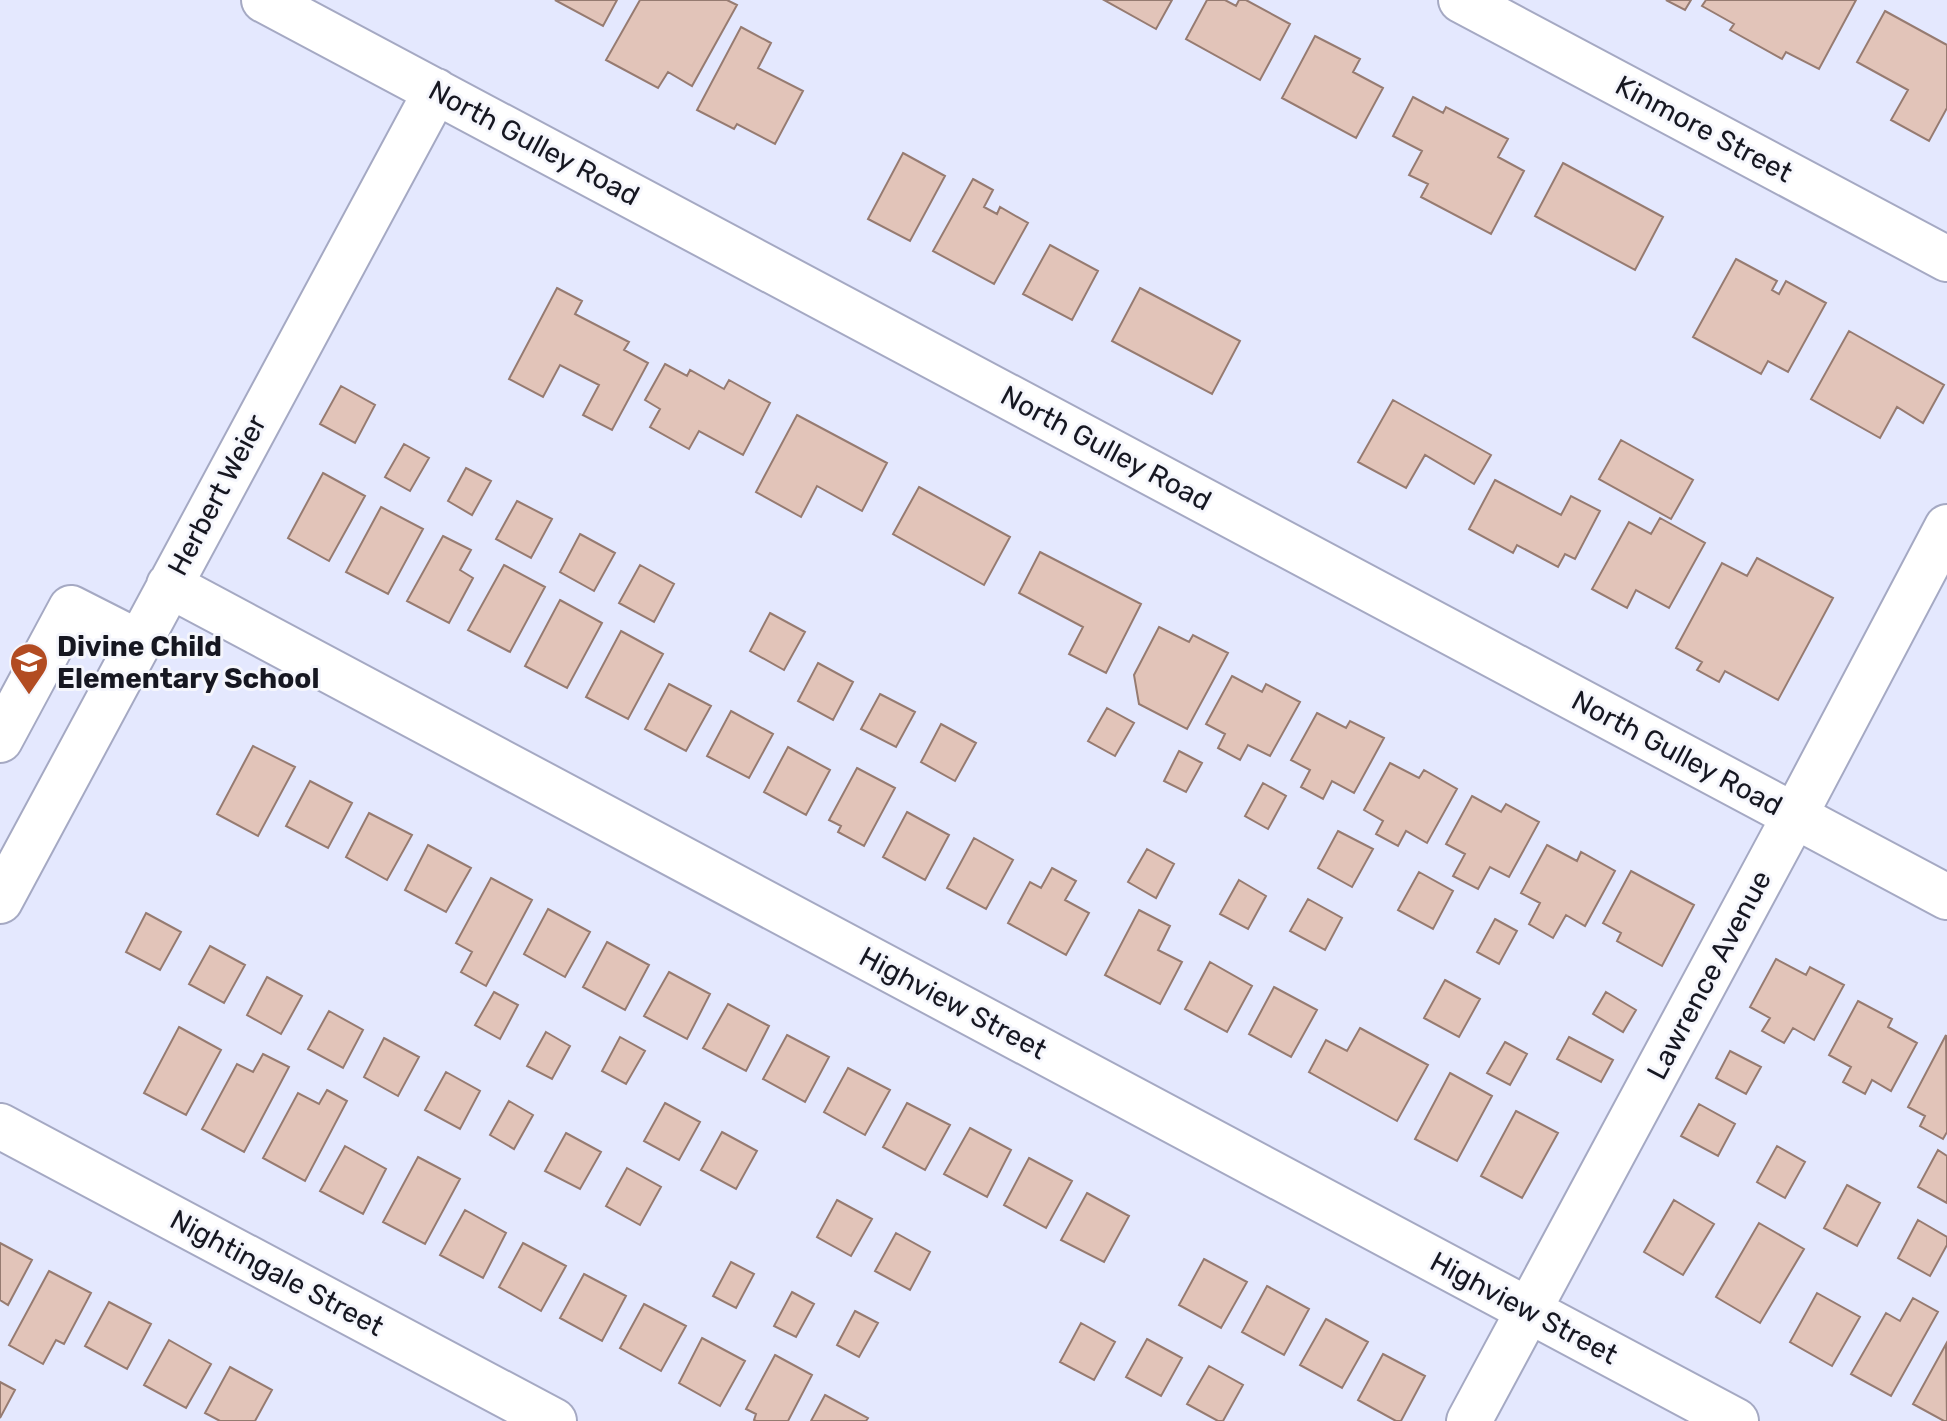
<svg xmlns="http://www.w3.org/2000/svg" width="1947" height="1421" font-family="Rubik,sans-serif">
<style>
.building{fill:#e2c4b9;stroke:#967b71;stroke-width:2}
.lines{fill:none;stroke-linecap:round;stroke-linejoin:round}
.minor-casing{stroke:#a5a9c3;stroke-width:48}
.minor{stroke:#fff;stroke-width:44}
.labels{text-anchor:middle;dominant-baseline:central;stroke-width:6;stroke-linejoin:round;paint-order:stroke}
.street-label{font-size:28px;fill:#161721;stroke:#f5f6fc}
.poi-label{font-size:28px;font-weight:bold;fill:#161721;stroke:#f5f6fc;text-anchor:start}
</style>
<rect width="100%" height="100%" fill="#e4e8fe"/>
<!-- building -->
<path class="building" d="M555 0H617L603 26Z
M640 0H727L737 5 692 86 668 72 658 88 606 60Z
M1104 0H1172L1156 29Z
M1207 0H1225L1236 6 1239 0H1246L1290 24 1260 80 1186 39Z
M1666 0H1691L1685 10Z
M1706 0H1856L1819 69 1786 52 1782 59 1730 30 1734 24 1702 6Z
M1885 11 1947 45V108L1929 141 1891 120 1908 90 1857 62Z
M741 27 771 43 758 68 803 91 775 144 737 124 734 129 697 110Z
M1315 36 1360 59 1353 72 1383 88 1356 138 1282 98Z
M1413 97 1443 113 1446 107 1508 139 1498 157 1524 171 1491 234 1421 197 1428 184 1409 175 1422 151 1393 136Z
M903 153 945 176 910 241 868 219Z
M1563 163 1663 217 1635 270 1535 216Z
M973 179 993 190 984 207 997 214 1000 207 1028 223 994 284 933 251Z
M1050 245 1098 271 1072 320 1023 294Z
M1736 259 1777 281 1772 290 1779 294 1786 281 1826 303 1788 372 1768 361 1761 374 1693 337Z
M557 288 582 301 575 314 629 342 624 350 648 363 612 430 583 415 599 385 560 365 543 397 509 379Z
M1140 288 1240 341 1212 394 1112 341Z
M1849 331 1944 385 1923 423 1897 407 1880 438 1811 399Z
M665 364 687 376 690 370 724 389 729 380 770 403 743 455 699 431 689 449 650 427 660 409 645 400Z
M341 386 375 405 355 443 320 424Z
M1393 400 1491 455 1474 484 1425 455 1406 488 1358 462Z
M797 415 887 463 862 511 817 486 801 517 756 492Z
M1621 440 1693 480 1671 519 1599 479Z
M404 444 429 458 410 491 385 477Z
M466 468 491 481 472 515 448 501Z
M323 473 365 496 329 561 288 538Z
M1495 480 1561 515 1571 496 1600 511 1575 559 1565 554 1558 567 1517 545 1513 553 1469 529Z
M919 487 1010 537 984 585 893 534Z
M517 501 552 519 531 558 496 539Z
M381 507 423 529 388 594 346 572Z
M1660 518 1705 543 1669 608 1636 590 1627 608 1592 589 1629 522 1651 534Z
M580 534 615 553 594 591 560 572Z
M443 536 471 550 460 570 473 578 449 623 407 601Z
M1040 552 1141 604 1106 673 1069 654 1083 627 1019 593Z
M1757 558 1833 598 1778 700 1725 671 1719 682 1697 670 1702 662 1676 648 1722 563 1747 576Z
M504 565 545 587 510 652 468 630Z
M640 565 674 584 654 622 619 603Z
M560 600 602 623 567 688 525 666Z
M770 613 805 632 784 670 750 651Z
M1159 627 1189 642 1193 635 1228 653 1187 729 1139 704 1134 675Z
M621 631 663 654 628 719 586 697Z
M818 663 853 682 833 720 798 701Z
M1232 676 1262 692 1266 684 1300 702 1270 756 1248 745 1240 760 1218 748 1225 734 1206 724Z
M669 684 711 706 686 751 645 729Z
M880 694 915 712 896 747 861 729Z
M1107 708 1134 723 1115 756 1088 741Z
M731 711 773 734 749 778 707 756Z
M1317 713 1346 728 1350 721 1384 738 1354 793 1332 781 1323 799 1301 787 1310 770 1291 760Z
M941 724 976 743 955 781 921 762Z
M253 746 295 767 258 836 217 814Z
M788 747 830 770 806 815 764 792Z
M1179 751 1202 763 1186 792 1164 781Z
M1390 763 1419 778 1424 770 1457 789 1427 843 1406 831 1398 846 1376 834 1383 821 1364 810Z
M857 768 895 788 864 846 838 832 841 826 829 820Z
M310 781 352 803 328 848 286 826Z
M1263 783 1286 796 1268 829 1245 816Z
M1472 796 1501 812 1506 804 1539 822 1509 877 1490 867 1478 889 1453 876 1465 854 1446 844Z
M907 812 949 835 925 880 883 857Z
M369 813 412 835 387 880 346 857Z
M1338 831 1373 849 1352 887 1318 868Z
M974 838 1013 860 986 909 947 888Z
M428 845 471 868 446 912 405 890Z
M1547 845 1577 861 1581 852 1615 871 1585 926 1566 915 1553 938 1529 924 1540 903 1521 893Z
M1147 849 1174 864 1156 898 1128 882Z
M1052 868 1076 881 1065 900 1089 913 1066 955 1008 923 1030 882 1041 888Z
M1631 871 1694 905 1662 966 1617 941 1621 933 1603 923Z
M1419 872 1453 891 1433 929 1398 910Z
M491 878 532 900 486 986 461 972 472 952 456 943Z
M1239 880 1266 896 1248 929 1220 914Z
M1308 899 1342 918 1325 950 1290 931Z
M548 909 590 932 565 977 524 954Z
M1139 910 1170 926 1158 950 1182 962 1160 1004 1105 975Z
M146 913 181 932 160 970 126 952Z
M1495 919 1517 931 1499 964 1477 952Z
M607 942 649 965 625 1010 583 987Z
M210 946 245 965 224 1003 189 984Z
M1776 959 1806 975 1810 967 1844 985 1814 1040 1793 1028 1784 1043 1762 1031 1770 1018 1750 1007Z
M1210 962 1252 986 1227 1032 1185 1009Z
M669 972 710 994 687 1039 644 1016Z
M267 977 302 996 281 1034 247 1015Z
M1445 980 1480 999 1459 1037 1424 1018Z
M1274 987 1317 1010 1291 1057 1249 1034Z
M494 992 518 1005 500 1039 475 1025Z
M1606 992 1636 1010 1623 1032 1593 1014Z
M1858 1001 1892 1019 1888 1027 1917 1043 1891 1091 1872 1080 1865 1094 1843 1082 1851 1067 1829 1055Z
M728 1004 769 1026 746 1071 703 1048Z
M329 1011 363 1030 343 1068 308 1049Z
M179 1027 221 1050 186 1115 144 1093Z
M1360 1028 1428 1065 1397 1121 1309 1072 1326 1040 1347 1051Z
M546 1032 570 1046 552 1079 527 1066Z
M787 1035 829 1057 805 1102 763 1079Z
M1946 1035 1947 1132 1943 1139 1920 1126 1925 1116 1908 1107Z
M620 1037 645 1051 626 1084 602 1071Z
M1569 1037 1613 1060 1601 1082 1557 1059Z
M384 1038 419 1057 398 1096 364 1077Z
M1505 1042 1527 1054 1510 1085 1487 1073Z
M1730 1051 1761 1067 1746 1094 1716 1078Z
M263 1054 289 1067 244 1152 202 1129 237 1064 253 1072Z
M848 1068 890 1090 865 1135 824 1112Z
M446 1072 480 1091 460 1129 425 1110Z
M1450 1073 1492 1096 1457 1161 1415 1139Z
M327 1090 347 1101 305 1181 263 1158 298 1093 319 1104Z
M509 1101 533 1115 514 1149 490 1135Z
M665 1103 700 1122 679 1160 644 1141Z
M907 1103 950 1125 925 1170 883 1147Z
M1699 1104 1735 1124 1718 1156 1681 1136Z
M1516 1111 1558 1133 1522 1198 1481 1176Z
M970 1128 1011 1150 987 1197 944 1174Z
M722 1132 757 1151 736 1189 701 1170Z
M566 1133 601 1152 580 1189 545 1171Z
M345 1146 386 1169 363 1214 320 1191Z
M1777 1146 1805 1162 1785 1198 1757 1182Z
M1938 1150 1947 1156V1203L1918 1187Z
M418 1157 460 1179 425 1244 383 1222Z
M1029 1158 1072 1181 1046 1228 1004 1205Z
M627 1168 661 1187 640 1225 606 1206Z
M1847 1185 1880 1203 1857 1246 1824 1228Z
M1087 1193 1129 1216 1104 1262 1061 1240Z
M837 1200 872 1219 851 1256 817 1237Z
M1674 1200 1714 1224 1683 1275 1644 1252Z
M465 1210 506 1233 483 1278 440 1255Z
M1918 1220 1947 1237V1245L1930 1276 1898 1258Z
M1759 1223 1804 1249 1760 1323 1716 1297Z
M896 1233 930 1252 910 1290 875 1271Z
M0 1243 32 1260 8 1305 0 1300Z
M523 1243 566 1266 541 1311 499 1287Z
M1204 1259 1247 1282 1221 1328 1179 1305Z
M731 1262 754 1274 736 1308 713 1296Z
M49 1271 91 1293 64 1344 56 1340 43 1364 9 1345Z
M584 1274 626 1296 602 1341 560 1318Z
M1267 1286 1309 1309 1284 1355 1242 1332Z
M792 1292 814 1304 796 1337 774 1326Z
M1817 1293 1860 1317 1832 1366 1790 1342Z
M1913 1298 1938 1312 1891 1396 1851 1374 1886 1313 1900 1321Z
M109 1302 151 1324 127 1369 85 1346Z
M644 1304 686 1326 661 1371 620 1348Z
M855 1311 878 1323 859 1357 837 1345Z
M1326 1319 1368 1342 1342 1388 1300 1365Z
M1081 1323 1115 1342 1094 1380 1060 1362Z
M702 1338 745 1361 720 1406 679 1383Z
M1147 1339 1182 1358 1161 1396 1126 1377Z
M169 1340 211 1364 186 1408 144 1385Z
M1946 1344 1947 1421H1944L1913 1404Z
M1383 1354 1425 1376 1401 1421H1396L1358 1400Z
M775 1355 812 1375 788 1421H756L754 1420 756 1414 746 1409Z
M1209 1366 1243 1385 1223 1421H1218L1187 1404Z
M230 1367 272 1390 255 1421H220L205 1413Z
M0 1382 15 1390 0 1418Z
M825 1395 868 1418 866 1421H811Z"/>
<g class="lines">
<!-- minor casing -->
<g class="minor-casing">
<path id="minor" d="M264 0 1947 897
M1461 0 1947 259
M169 585 1736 1421
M0 740 71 608 138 642
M0 901 436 91
M0 1126 554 1421
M1469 1421 1795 815 1947 527"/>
</g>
<!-- minor -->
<use href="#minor" class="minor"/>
</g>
<!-- icons -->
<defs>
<g id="school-pin" transform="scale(2)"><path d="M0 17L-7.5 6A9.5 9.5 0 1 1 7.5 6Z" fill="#b24c22" stroke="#f5f6fc"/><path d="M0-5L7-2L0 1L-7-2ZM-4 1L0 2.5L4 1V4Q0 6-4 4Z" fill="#fff"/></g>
</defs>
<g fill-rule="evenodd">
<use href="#school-pin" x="29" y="662"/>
</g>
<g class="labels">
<!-- street labels -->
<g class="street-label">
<text transform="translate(1704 129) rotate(28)">Kinmore Street</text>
<text transform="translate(534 143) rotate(28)">North Gulley Road</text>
<text transform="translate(1106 448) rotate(28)">North Gulley Road</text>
<text transform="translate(217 495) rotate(-62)">Herbert Weier</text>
<text transform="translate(1677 753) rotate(28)">North Gulley Road</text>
<text transform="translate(1709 975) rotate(-62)">Lawrence Avenue</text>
<text transform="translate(953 1003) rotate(28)">Highview Street</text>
<text transform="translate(277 1273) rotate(28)">Nightingale Street</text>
<text transform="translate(1524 1308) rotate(28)">Highview Street</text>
</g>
<!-- poi labels -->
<g class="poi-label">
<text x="57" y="646">Divine Child<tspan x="57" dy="32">Elementary School</tspan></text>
</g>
</g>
</svg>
